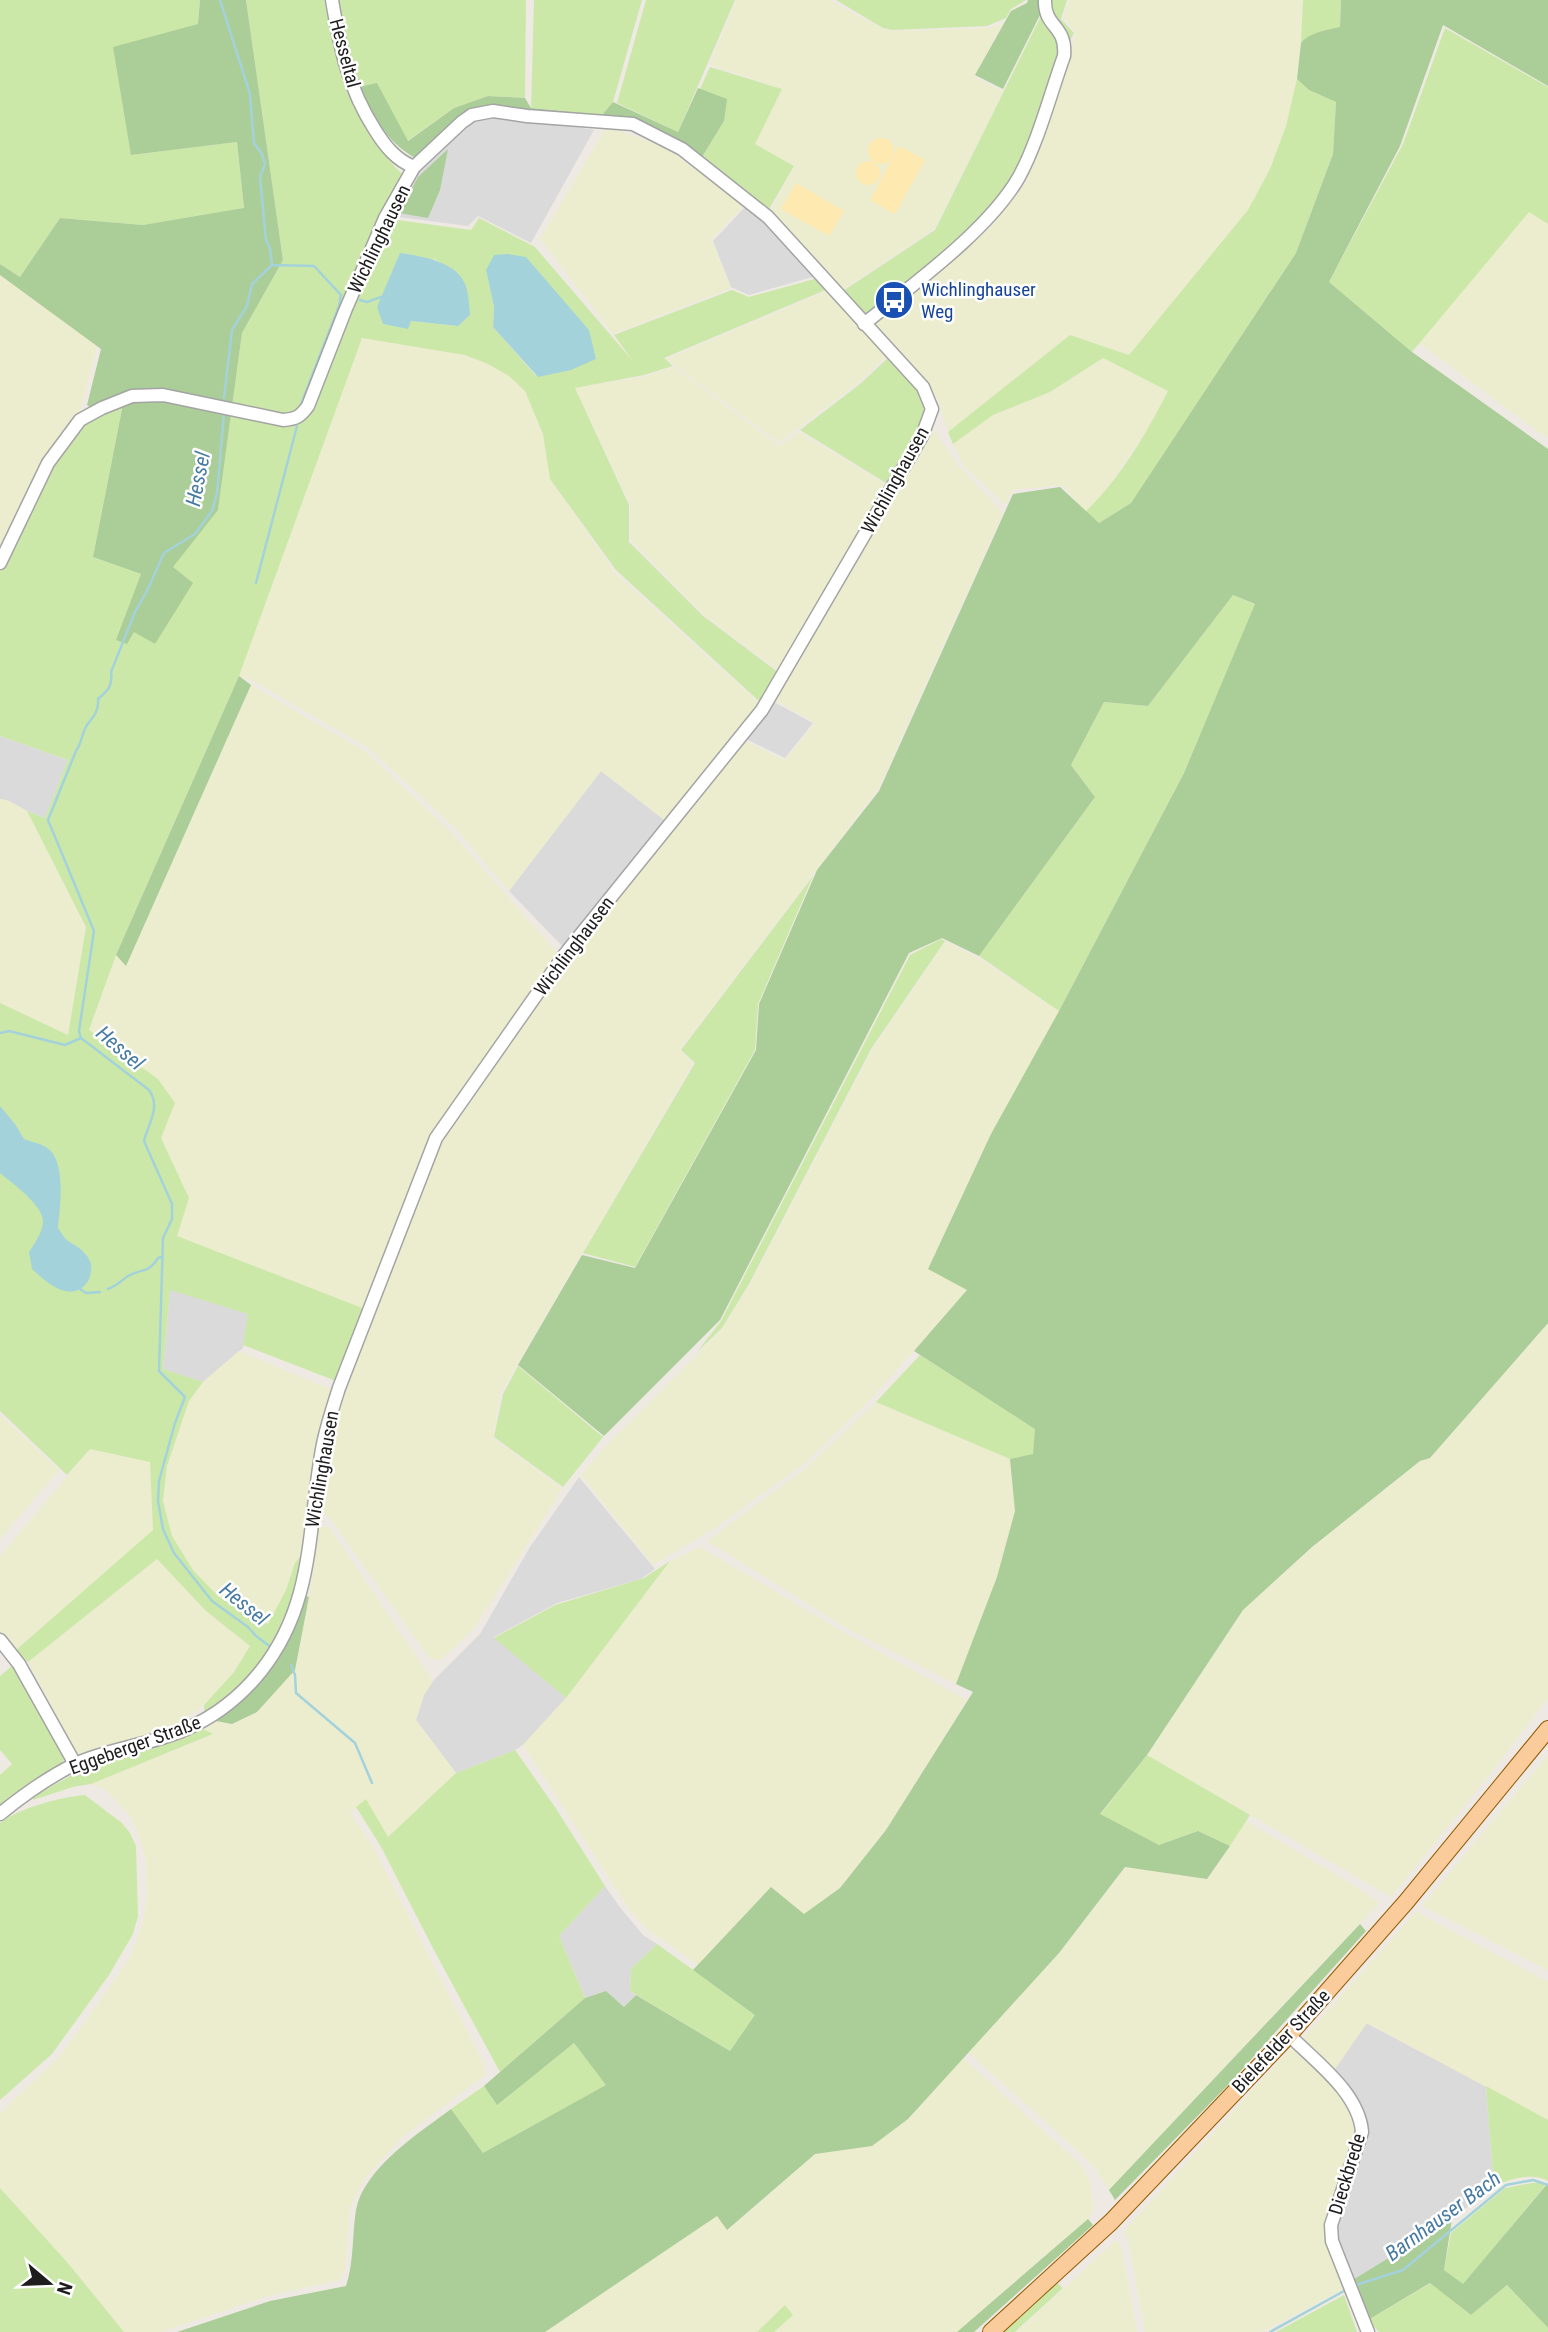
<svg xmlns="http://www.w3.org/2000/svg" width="1548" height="2332" font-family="'Roboto Condensed',sans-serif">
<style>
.residential{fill:#dbdada}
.farmland{fill:#ecedce}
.grass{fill:#cce8a9;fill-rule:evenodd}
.forest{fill:#abcd98}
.sand{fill:#feeab1}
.water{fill:#a4d2db}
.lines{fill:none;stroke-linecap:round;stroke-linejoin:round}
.stream{stroke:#a4d2db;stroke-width:2.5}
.minor-casing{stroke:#a4a4a4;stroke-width:15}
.major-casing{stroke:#935b03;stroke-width:18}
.minor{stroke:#fff;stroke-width:12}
.major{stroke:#facc9c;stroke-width:16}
.labels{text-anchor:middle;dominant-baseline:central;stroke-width:5;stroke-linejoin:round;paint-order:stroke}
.street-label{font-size:19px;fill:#1d1d1d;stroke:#fff}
.transit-label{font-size:19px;fill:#164399;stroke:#fff;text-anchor:start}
.water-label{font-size:21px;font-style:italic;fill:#487ba3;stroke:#fff}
</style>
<rect width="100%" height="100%" fill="#eeeae3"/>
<!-- residential -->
<path class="residential" d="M498 114 594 130 531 243 478 216 468 226 391 216 415 176 445 143 468 124 480 117Z
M746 206 760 216 816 276 749 295 731 287 713 241Z
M772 701 813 723 785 758 744 738Z
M0 736 68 760 45 818 27 811 9 801 0 799Z
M601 771 667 822 565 949 509 891Z
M170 1289 249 1314 243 1348 203 1382 163 1370Z
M579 1477 655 1569 641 1579 557 1603 494 1637 566 1698 523 1745 515 1750 456 1773 416 1720 424 1695 433 1681 480 1634 530 1547Z
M605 1886 619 1906 643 1935 657 1944 631 1969 630 1991 636 1995 624 2007 606 1991 585 1998 559 1936Z
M1366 2023 1486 2086 1494 2187 1452 2219 1351 2281 1334 2239V2225L1366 2133 1367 2121 1358 2104 1333 2072Z"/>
<!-- farmland -->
<path class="farmland" d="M737 0H829L883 29 893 31 988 28 1003 23 974 77 1003 91 935 228 839 292 769 214 795 166 755 144 782 89 710 65Z
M1069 0H1303L1302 30 1296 89 1286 126 1270 169 1248 210 1129 355 1070 335 948 432 938 400 927 383 873 325 989 229 1026 182 1076 33 1064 18Z
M607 126 666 148 745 205 711 239 731 288 613 334 540 239Z
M1529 211 1548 224V439L1419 343Z
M0 275 97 346 79 415 0 553Z
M827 291 887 355 859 382 779 443 666 359Z
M362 337 465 355 488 364 509 376 525 391 543 434 550 479 615 573 759 703 667 822 601 771 509 891 453 826 368 748 253 681 239 676Z
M1103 358 1168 391 1148 428 1102 496 1085 512 1063 485 1012 490 1005 505 964 466 953 444 993 415 1050 392Z
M674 367 779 446 799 432 885 484 779 671 702 613 631 540V506L575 388 642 377Z
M931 425 957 464 1003 513 878 789 679 1050 693 1063 500 1394 493 1438 562 1489 475 1627 441 1660 430 1659 328 1516 318 1510 333 1425 344 1390 442 1138 572 954 743 740 785 760 815 723 773 699Z
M251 685 366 752 449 830 559 955 434 1132 365 1309 176 1236 161 1138 89 1031 116 955 126 965Z
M0 799 9 801 27 811 86 927 68 1035 0 1003Z
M946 941 978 958 1059 1011 991 1134 928 1268 968 1290 870 1400 805 1463 712 1530 653 1565 581 1475 600 1452 722 1329 750 1285 872 1050Z
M1548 1323V1698L1490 1774 1391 1897 1147 1755 1243 1610 1312 1547 1420 1461 1430 1458Z
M239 1351 335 1391 303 1553 295 1563 286 1590 269 1624 219 1597 193 1570 172 1536 163 1501 167 1466 189 1401 203 1382Z
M876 1402 1010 1459 1015 1511 997 1577 956 1684 848 1629 707 1541 806 1468Z
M0 1415 59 1470 0 1539Z
M90 1449 150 1462 153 1531 16 1650 0 1630V1556Z
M318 1527H329L433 1681 424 1695 416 1720 456 1773 388 1837 356 1807 350 1813 374 1849 484 2064 485 2075 400 2139 363 2181 350 2208 345 2269 339 2280 268 2296 161 2332H124L67 2262 0 2188V2113L58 2058 85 2022 131 1956 144 1917 147 1896 146 1859 137 1830 130 1816 106 1790 91 1784 212 1735 203 1729 216 1721 232 1724 257 1712 309 1597Z
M700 1547 845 1633 967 1700 886 1830 840 1888 804 1915 771 1887 698 1965 648 1930 631 1912 523 1745 566 1698 670 1561Z
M157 1559 206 1611 250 1646 234 1672 204 1705 174 1726 78 1756 28 1662Z
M1548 1755V1970L1422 1906Z
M1246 1821 1358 1888 1379 1903 1109 2190 1095 2168 1082 2155 968 2052 1059 1953 1126 1867 1207 1879Z
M1416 1912 1548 1982V2120L1367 2023 1333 2072 1302 2040Z
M1290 2049 1299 2051 1336 2088 1356 2122 1358 2133 1331 2252 1342 2290 1262 2332H1145L1129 2244 1124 2231Z
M963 2058 1080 2164 1089 2178 1094 2210 1088 2219 957 2332H774L793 2315 785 2305 757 2332H545L717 2216 728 2230 815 2154 872 2146 908 2119Z
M1116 2240 1121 2247 1137 2332H1017Z"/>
<!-- grass -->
<path class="grass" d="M0 0H200L198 24 131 155 237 142 244 209 143 225 60 218 20 277 0 264Z
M246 0H324C335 56 348 112 386 156 392 163 397 171 405 175 360 249 331 330 298 409L285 415 232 406 242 333 283 260Z
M338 0H526L525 98 488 96 454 108 407 141 377 84 359 87 347 43Z
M534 0H642L613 102 602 115 531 108Z
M646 0H735L678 132 617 103Z
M836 0H1026L1011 9 1006 18 987 26 892 30 883 28Z
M1049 0H1067L1061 19 1074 33 1057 66 1017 173 1006 192 949 252 866 318 843 291 935 230Z
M1303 0H1341L1340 27 1319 32 1301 43Z
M1445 28 1548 87V224L1529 212 1412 352 1329 282 1403 144Z
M710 67 782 89 755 144 794 166 768 211 702 157 724 121 700 89Z
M1297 79 1309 90 1336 102 1333 154 1296 253 1131 503 1099 523 1085 512C1120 479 1146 434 1168 391L1103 358 1050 392 993 415 953 444 948 432 1070 335 1129 355 1248 210 1270 169 1286 126Z
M479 218 535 247 632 360 614 335 732 290 749 297 818 278 828 289 664 358 673 366 644 375 575 388 629 505V542L702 615 779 673 760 702 616 570 550 479 543 434 525 391 509 376 488 364 465 355 362 338 239 676 116 955 89 1030 158 1079 175 1103 161 1138 189 1198 177 1236 365 1309 336 1381 243 1345 248 1314 170 1290 163 1369 203 1382 189 1401 167 1466 163 1501 172 1536 193 1570 219 1597 268 1624 286 1590 295 1563 303 1553C301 1568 300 1583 296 1597 283 1645 243 1688 204 1716V1705L234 1672 250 1646 206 1611 157 1559 28 1662 16 1650 153 1530 150 1462 90 1449 67 1475 0 1411V1003L68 1035 86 927 27 811 45 818 68 760 0 736V572L52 463 83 423 123 404 93 557 141 574 134 631 155 644 172 567 218 510 231 412 293 425 303 419 390 219 471 230ZM434 259 453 270 458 326 411 321ZM486 270 537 377 493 327 494 307Z
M890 356 922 397 925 414 886 483 800 430 860 384Z
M1233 595 1256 605 1184 773 1059 1011 979 956 1095 797 1071 765 1104 702 1148 706Z
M813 876 758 1004 755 1050 635 1267 583 1253 695 1063 681 1050Z
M941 939 945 941 871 1049 749 1284 722 1328 697 1352 721 1321 910 955Z
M920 1355 1036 1429 1033 1455 1010 1459 876 1402Z
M518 1366 603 1437 563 1487 494 1437 503 1394Z
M670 1561 566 1698 494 1638 555 1605 644 1578Z
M14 1664 65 1756 61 1766 0 1808V1775L12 1764 0 1750V1676Z
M203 1729 213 1734 91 1784 73 1787 33 1800V1797C54 1785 73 1773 96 1765 131 1752 168 1745 203 1729Z
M515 1750 555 1807 605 1886 559 1936 585 1998 500 2072 436 1954 380 1845 356 1807 366 1799 388 1837 456 1773Z
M1147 1755 1250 1815 1230 1846 1198 1831 1159 1845 1100 1815Z
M85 1795 122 1823 130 1833 136 1846 138 1916 133 1934 109 1975 52 2054 0 2100V1823C19 1808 61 1797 85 1795Z
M657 1944 756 2015 730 2051 630 1991 631 1969Z
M574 2043 607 2085 483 2153 451 2109 484 2086 497 2104Z
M1486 2086 1548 2120V2181C1533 2172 1508 2179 1494 2187Z
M1532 2183H1541L1545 2186 1463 2285 1444 2270 1451 2233 1505 2188Z
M0 2188 67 2262 124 2332H0Z
M1056 2282 1063 2288 1015 2332H1002Z
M1431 2283 1471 2315 1507 2285 1548 2328V2332H1379L1368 2320Z
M1344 2295 1357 2332H1276Z
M785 2305 793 2315 774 2332H757Z"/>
<!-- forest -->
<path class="forest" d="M200 0H246L283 260 242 333 218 510 173 567 193 583 155 644 134 632 127 644 116 640 141 574 93 557 123 404 91 408 87 405 101 349 0 275V264L20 277 60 218 143 225 244 208 237 142 131 155 113 47 198 24Z
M1028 0H1043V9L1003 89 975 75 1011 11 1027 3Z
M1341 0H1548V86L1443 25 1400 146 1329 282 1412 352 1548 449V1323L1430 1458 1420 1461 1312 1547 1243 1610 1147 1755 1100 1814 1159 1845 1198 1831 1230 1846 1207 1879 1125 1867 1059 1953 908 2119 872 2146 815 2154 727 2230 717 2216 545 2332H177L270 2301 346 2286C354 2262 352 2235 356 2210 364 2168 419 2133 451 2109L483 2153 606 2085 574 2043 497 2105 484 2086 585 1998 606 1991 624 2007 636 1995 730 2051 755 2015 693 1970 771 1887 804 1914 840 1888 886 1830 973 1692 956 1684 997 1577 1015 1511 1010 1459 1033 1454 1035 1429 914 1351 967 1290 928 1269 991 1134 1059 1011 1184 773 1255 604 1233 595 1148 706 1104 702 1071 765 1095 797 979 956 942 938 909 953 720 1320 604 1436 518 1365 582 1255 635 1268 756 1050 759 1004 817 870 879 791 1013 494 1060 487 1099 523 1131 503 1296 253 1333 154 1336 102 1309 90 1297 79 1301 43C1310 32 1327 30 1340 27Z
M377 83 408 141 454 108 488 96 525 98 531 108 602 115 613 102 678 132 698 88 727 99 724 121 702 157 633 120 493 107 415 158C382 138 377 119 359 87Z
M448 149 440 190 428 218 399 213 418 177Z
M239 676 251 685 126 966 116 955Z
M306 1596 309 1597 295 1670 257 1712 232 1724 216 1721C266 1682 282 1654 306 1596Z
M1360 1924 1366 1931 1229 2084 1115 2200 1109 2190Z
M1548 2183V2328L1507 2285 1471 2315 1430 2283 1368 2320 1351 2281 1452 2219 1444 2270 1463 2284Z
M1088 2219 1093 2225 974 2332H957Z"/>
<!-- sand -->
<path class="sand" d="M868 151a13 13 0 1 1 26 0a13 13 0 1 1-26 0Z
M899 146 925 160 895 214 870 200Z
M856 173a12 12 0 1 1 24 0a12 12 0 1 1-24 0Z
M796 183 844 211 829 236 781 209Z"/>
<!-- water -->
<path class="water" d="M400 253C420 256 454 261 464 282 469 292 469 304 470 315L458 326 411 321 408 329 383 324 377 307Z
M508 254 526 257 589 330 596 359 571 370 538 377 493 327 494 307 486 270 494 255Z
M0 1106 15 1124 24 1139C31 1142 40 1143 46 1147 67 1160 60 1206 58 1228 61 1232 64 1238 68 1241 77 1246 88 1253 91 1264 92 1272 90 1280 85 1285 68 1303 44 1280 32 1269L29 1252C35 1243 42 1233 43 1222 44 1206 12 1183 0 1173Z"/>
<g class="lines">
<!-- stream -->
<path class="stream" d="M220 0 250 94 254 143 262 154 265 164 260 177 266 240 270 248 272 265 252 284 247 306 232 330 224 398
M272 265 314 266 341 295 339 306 300 407
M360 300 367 302 381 297
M224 413 217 493 212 511 195 534 164 553 147 591 135 612 111 672C113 686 108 690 98 699 99 711 94 716 87 725 82 732 82 743 76 751L48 820 94 931 79 1031 81 1038 149 1090C161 1107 149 1122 144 1141L172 1204V1219L163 1238 159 1371 185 1397 175 1423 159 1481 158 1501 163 1529 174 1553 212 1601 248 1627 256 1636 272 1648
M256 583 297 426
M0 1033 9 1031 65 1045 81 1038
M80 1289 86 1293 100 1292
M108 1289C116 1286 121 1281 128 1276 142 1268 148 1274 158 1258L162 1257
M291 1665 295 1675 296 1693 355 1743 372 1783
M1356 2285 1403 2270 1506 2185 1533 2180 1548 2185
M1270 2332 1344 2291"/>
<!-- minor casing -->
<g class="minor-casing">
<path id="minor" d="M332 0C340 48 348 88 375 130 385 146 396 160 414 167
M864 324C912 285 988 231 1019 177 1038 142 1050 95 1064 56 1067 25 1044 28 1045 0
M0 563 48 463 80 420 102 408 132 396 163 395 283 420C296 419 300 417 308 406L345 311 385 218 414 167 462 122 472 115 493 111 527 116 633 124 682 149 768 217 923 387 932 409 922 436 762 710 565 954 436 1138 339 1388C333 1407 327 1425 323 1444 307 1526 316 1602 261 1671 241 1696 216 1716 186 1729 151 1745 110 1748 75 1764 49 1777 22 1796 0 1814
M0 1640 19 1664 75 1764
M1289 2035C1316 2062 1359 2093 1362 2132L1331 2225 1332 2241 1368 2332"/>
</g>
<!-- major casing -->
<g class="major-casing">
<path id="major" d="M991 2332 1111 2222 1289 2035 1406 1902 1548 1729"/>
</g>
<!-- minor -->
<use href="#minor" class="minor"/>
<!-- major -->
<use href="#major" class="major"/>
</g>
<!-- icons -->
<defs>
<g id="bus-disc" transform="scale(2.0125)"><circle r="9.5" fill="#1a4fb4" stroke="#fff"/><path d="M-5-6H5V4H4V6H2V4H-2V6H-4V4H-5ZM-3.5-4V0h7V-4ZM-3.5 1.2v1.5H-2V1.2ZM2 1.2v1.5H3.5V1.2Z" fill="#fff"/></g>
</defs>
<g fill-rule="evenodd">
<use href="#bus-disc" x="894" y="300"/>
</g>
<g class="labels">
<!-- street labels -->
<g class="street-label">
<text transform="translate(345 53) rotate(75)">Hesseltal</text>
<text transform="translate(379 239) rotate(-64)">Wichlinghausen</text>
<text transform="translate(895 480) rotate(-61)">Wichlinghausen</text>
<text transform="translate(574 946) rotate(-53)">Wichlinghausen</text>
<text transform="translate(322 1469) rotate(-80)">Wichlinghausen</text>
<text transform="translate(135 1745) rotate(-20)">Eggeberger Straße</text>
<text transform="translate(1281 2041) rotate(-47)">Bielefelder Straße</text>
<text transform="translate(1347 2174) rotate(-73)">Dieckbrede</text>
</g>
<!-- transit labels -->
<g class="transit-label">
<text x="921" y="289">Wichlinghauser<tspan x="921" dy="22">Weg</tspan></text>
</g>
<!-- water labels -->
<g class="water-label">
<text transform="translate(198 479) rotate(-79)">Hessel</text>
<text transform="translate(120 1048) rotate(41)">Hessel</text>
<text transform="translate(244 1604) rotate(39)">Hessel</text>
<text transform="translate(1443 2216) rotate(-36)">Barnhauser Bach</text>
</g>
</g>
<!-- north arrow -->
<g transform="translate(49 2283) rotate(109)" stroke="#ffffff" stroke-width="5" paint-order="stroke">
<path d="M0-5L12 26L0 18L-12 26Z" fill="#1d1d1d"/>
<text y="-10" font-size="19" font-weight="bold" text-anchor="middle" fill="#1d1d1d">N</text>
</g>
</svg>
